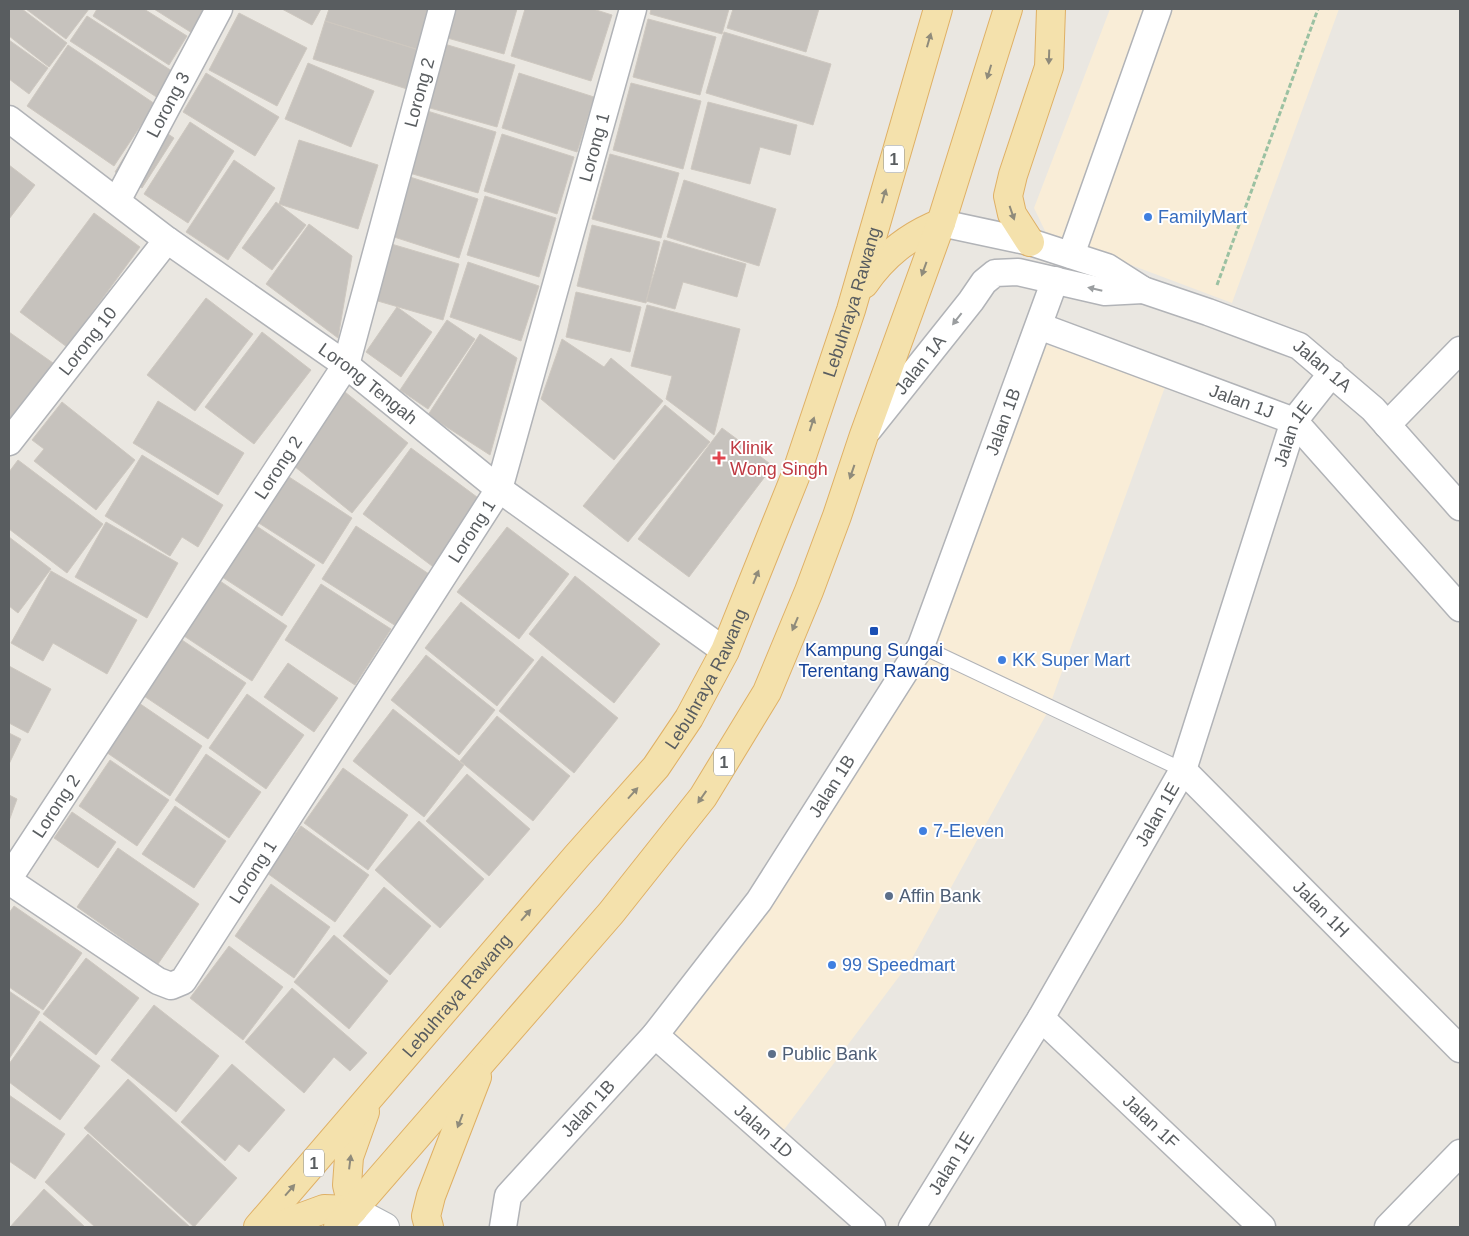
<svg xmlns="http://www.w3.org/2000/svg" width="1469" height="1236" font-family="Helvetica,sans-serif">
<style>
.commercial{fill:#f9edd7}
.building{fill:#c6c2bd;stroke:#cec8c0}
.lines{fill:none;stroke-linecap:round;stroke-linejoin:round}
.lane-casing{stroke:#b1b3b7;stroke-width:16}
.street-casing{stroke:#b1b3b7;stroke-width:29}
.secondary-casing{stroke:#b0b4b7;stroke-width:30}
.primary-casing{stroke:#dfb065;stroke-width:30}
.path{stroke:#9bc1a2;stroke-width:3;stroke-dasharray:5 2.5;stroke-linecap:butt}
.lane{stroke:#fff;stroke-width:14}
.street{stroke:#fff;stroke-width:26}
.secondary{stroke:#fff;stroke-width:28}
.primary{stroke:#f4e1ac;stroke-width:28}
.oneway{fill:#8f8b7b}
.oneway2{fill:#9b9ea0}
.shop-dot{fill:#3f7fe0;stroke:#fff;stroke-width:2}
.health-dot{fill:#e0444e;stroke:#fff;stroke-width:2}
.transit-dot{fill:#1a4fb4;stroke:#fff;stroke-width:2}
.service-dot{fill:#5c6f8a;stroke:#fff;stroke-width:2}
.labels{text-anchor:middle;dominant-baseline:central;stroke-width:4;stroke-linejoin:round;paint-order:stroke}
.shield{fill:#fff;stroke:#8b8e90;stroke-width:1}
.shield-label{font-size:16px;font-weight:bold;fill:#595d60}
.street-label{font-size:18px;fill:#595d60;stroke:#fff}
.shop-label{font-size:18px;fill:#366cbe;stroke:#fff;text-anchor:start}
.health-label{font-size:18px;fill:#be3a42;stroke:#fff;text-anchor:start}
.transit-label{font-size:18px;fill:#164399;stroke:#fff}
.service-label{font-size:18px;fill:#4e5e75;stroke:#fff;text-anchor:start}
</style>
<rect width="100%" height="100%" fill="#eae7e1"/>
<!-- commercial -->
<path class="commercial" d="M1110 9H1339L1232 303 1046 233 1034 208Z
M1044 344 1166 384 1047 713 910 962 783 1131 670 1033 924 661Z"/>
<!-- building -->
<path class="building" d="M9 9H22L67 43 49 67 9 36Z
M26 9H89L66 39Z
M97 9H144L187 36 169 65 93 16Z
M154 9H206L192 33Z
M282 9H321L312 25Z
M329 9H432L419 50 325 21Z
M452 9H517L504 54 444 37Z
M525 9H593L612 15 591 81 511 56Z
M651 9H729L722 34 650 14Z
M733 9H819L806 52 727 28Z
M239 13 307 48 277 106 209 70Z
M87 16 175 73 158 98 70 41Z
M648 19 716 37 700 95 633 77Z
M325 21 419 50 407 89 313 59Z
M724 32 831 64 813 125 706 93Z
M9 40 48 68 29 94 9 79Z
M441 43 515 65 497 127 423 106Z
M68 45 155 104 114 166 27 106Z
M308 63 374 91 351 147 285 119Z
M206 73 279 117 255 156 183 112Z
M519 73 594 97 577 152 502 128Z
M631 83 701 101 683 169 613 150Z
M708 102 797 125 790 155 760 147 750 184 691 169Z
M424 110 496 132 478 193 406 172Z
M147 120 174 138 142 188 115 172Z
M190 122 234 151 188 223 144 194Z
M502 134 574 157 557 214 484 191Z
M299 140 378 165 358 229 279 204Z
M610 154 679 173 661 238 592 219Z
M234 160 275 188 228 260 186 232Z
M9 165 35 185 9 219Z
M410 177 478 199 459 258 391 236Z
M684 180 776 209 759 266 667 237Z
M485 196 556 218 539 277 467 255Z
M276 202 306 225 272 270 242 248Z
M94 213 140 247 67 347 20 312Z
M309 224 352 256 338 338 266 284Z
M592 225 660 242 646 303 577 286Z
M664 240 746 264 737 297 683 282 675 309 646 301Z
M388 243 459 264 443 320 371 299Z
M468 262 539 286 521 341 450 317Z
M576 292 641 307 630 352 566 337Z
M206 298 253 334 195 411 147 375Z
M647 305 740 329 714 435 666 399 672 376 631 366Z
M397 307 432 332 401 377 366 352Z
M447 320 475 339 428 409 400 390Z
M9 332 53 363 11 422 9 420Z
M262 332 311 370 254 444 205 407Z
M480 334 517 358 490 455 428 415Z
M562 339 604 367 611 358 663 401 614 460 541 399Z
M345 392 408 443 352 513 289 462Z
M158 401 244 453 218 495 133 443Z
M62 402 135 460 96 510 34 461 44 449 32 440Z
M665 405 710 442 628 542 583 506Z
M722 428 773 466 689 577 638 539Z
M411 448 485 503 436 569 363 514Z
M142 455 223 505 198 547 182 537 170 556 105 516Z
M18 460 103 524 67 573 9 529V472Z
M283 473 352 518 323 564 254 520Z
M106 522 178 563 147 618 75 577Z
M252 523 315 565 282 616 219 575Z
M356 526 429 574 396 626 322 579Z
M507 527 569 574 519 639 457 592Z
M9 537 51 569 18 613 9 606Z
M51 571 137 620 107 674 53 643 43 661 11 643Z
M575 576 660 644 614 703 529 634Z
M217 579 287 626 252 681 181 634Z
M321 584 391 629 355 685 285 640Z
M461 602 534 660 497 706 425 648Z
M179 638 246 683 208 739 141 694Z
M426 655 495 710 459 755 391 700Z
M542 656 618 718 574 773 499 711Z
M288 663 338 698 314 732 264 697Z
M9 666 51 689 28 733 9 723Z
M247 694 304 735 266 789 209 748Z
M136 701 202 746 170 796 103 750Z
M393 709 464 765 424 817 353 761Z
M497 716 570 776 533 821 460 761Z
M9 733 21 739 9 764Z
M206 754 261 792 229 838 175 800Z
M110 760 169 800 137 846 79 806Z
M343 768 408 815 368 870 304 823Z
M467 774 530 829 489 876 426 821Z
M9 795 17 799 9 821Z
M175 806 226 841 194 888 142 854Z
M72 812 116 842 98 868 54 838Z
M419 821 484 879 440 928 375 870Z
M301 826 369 875 335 922 267 873Z
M118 848 199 904 158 964 77 907Z
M271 884 330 927 294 978 235 936Z
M384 887 431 926 390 975 343 936Z
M14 906 82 953 43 1010 9 987V913Z
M334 935 388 981 349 1029 294 982Z
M229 946 283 987 243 1040 190 998Z
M86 958 139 998 96 1055 43 1014Z
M292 988 367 1053 350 1071 334 1057 304 1093 245 1042Z
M9 991 40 1012 9 1059Z
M154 1005 219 1056 176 1112 111 1060Z
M40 1021 100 1066 60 1120 9 1082V1064Z
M232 1064 285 1110 249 1152 239 1144 225 1161 181 1122Z
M128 1079 237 1178 194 1227 84 1128Z
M9 1095 65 1134 35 1179 9 1161Z
M88 1134 190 1227H95L45 1182Z
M44 1189 85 1227H10Z"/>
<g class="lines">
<!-- lane casing -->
<g class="lane-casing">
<path id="lane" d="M921 646 1183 770"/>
</g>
<!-- street casing -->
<g class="street-casing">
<g id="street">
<path id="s1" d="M9 119 167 240 346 365 499 489 725 651"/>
<path id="s2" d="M117 201 219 9"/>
<path id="s3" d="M941 223 1030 242 1107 267 1143 290 1208 312 1299 346 1373 409 1460 507"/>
<path d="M1071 255 1158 9"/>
<path id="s4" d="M1039 326 1294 421 1460 608"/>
<path d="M1387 425 1460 350"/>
<path id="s5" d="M869 429 971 301 984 282 995 273 1018 272 1105 292 1143 290"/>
<path id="s6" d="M9 442 167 240"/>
<path id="s7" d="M1183 770 1460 1049"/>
<path id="s8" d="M9 878 346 365 442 9"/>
<path id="s9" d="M9 881 158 981 171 986 183 981 499 489 633 9"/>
<path id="s10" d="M1041 1018 1262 1227"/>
<path id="s11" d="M655 1035 872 1227"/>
<path id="s12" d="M503 1227 508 1196 655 1035 759 901 921 646 1055 280"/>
<path id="s13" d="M912 1227 1041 1018 1183 770 1294 421 1332 373"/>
<path d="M1388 1227 1460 1153"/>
</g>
</g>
<!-- secondary casing -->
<g class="secondary-casing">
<path id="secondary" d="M353 1210 385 1227"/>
</g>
<!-- primary casing -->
<g class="primary-casing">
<g id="primary">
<path d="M1030 242 1012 214 1008 196 1013 175 1049 67 1051 9"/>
<path d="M864 284C884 255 908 236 941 223"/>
<path d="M353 1210 347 1185 349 1157 365 1112"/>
<path id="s14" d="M258 1227 576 857 656 767 689 718 725 651 795 477 851 310 938 9"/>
<path d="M279 1227 294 1220 324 1209 353 1210"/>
<path d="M338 1227 611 913 703 797 767 692 809 591 837 516 864 435 941 223 1008 9"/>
<path d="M429 1227 426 1216 431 1196 477 1077"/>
</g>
</g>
<!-- path -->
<path class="path" d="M1217 285 1318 9"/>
<!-- lane -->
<use href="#lane" class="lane"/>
<!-- street -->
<use href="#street" class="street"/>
<!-- secondary -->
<use href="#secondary" class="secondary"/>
<!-- primary -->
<use href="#primary" class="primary"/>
</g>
<!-- one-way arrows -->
<defs><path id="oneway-solid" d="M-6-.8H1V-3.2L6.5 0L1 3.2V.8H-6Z" transform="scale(1.25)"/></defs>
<g class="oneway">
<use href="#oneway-solid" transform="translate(929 40) rotate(-74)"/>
<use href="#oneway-solid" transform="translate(1049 57) rotate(92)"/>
<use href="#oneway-solid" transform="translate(989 72) rotate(107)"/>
<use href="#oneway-solid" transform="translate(884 196) rotate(-74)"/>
<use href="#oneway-solid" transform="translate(1012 213) rotate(71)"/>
<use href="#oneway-solid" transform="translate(924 269) rotate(110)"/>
<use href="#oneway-solid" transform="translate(812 424) rotate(-72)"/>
<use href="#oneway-solid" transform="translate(852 472) rotate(109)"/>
<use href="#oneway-solid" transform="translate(756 577) rotate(-68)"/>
<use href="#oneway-solid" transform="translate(795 624) rotate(113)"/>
<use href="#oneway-solid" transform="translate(633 793) rotate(-48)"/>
<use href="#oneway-solid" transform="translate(702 797) rotate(125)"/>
<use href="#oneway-solid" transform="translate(526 915) rotate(-49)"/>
<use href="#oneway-solid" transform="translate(460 1121) rotate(111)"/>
<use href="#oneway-solid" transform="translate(350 1162) rotate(-83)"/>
<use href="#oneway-solid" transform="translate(290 1190) rotate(-49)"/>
</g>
<g class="oneway2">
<use href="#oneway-solid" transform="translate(1095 289) rotate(-167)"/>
<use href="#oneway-solid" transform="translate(957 319) rotate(128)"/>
</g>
<!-- markers -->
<g class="shop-dot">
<circle cx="1148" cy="217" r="5"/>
<circle cx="1002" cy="660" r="5"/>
<circle cx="923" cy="831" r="5"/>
<circle cx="832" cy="965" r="5"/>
</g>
<path class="health-dot" d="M716.5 450.5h5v5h5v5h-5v5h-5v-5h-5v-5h5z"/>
<rect class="transit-dot" x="869" y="626" width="10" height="10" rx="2.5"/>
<g class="service-dot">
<circle cx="889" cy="896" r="5"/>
<circle cx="772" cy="1054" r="5"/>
</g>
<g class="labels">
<!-- shield labels -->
<g class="shield">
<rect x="884" y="145.5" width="20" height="27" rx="4"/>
<rect x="714" y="748.5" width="20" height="27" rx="4"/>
<rect x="304" y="1149.5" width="20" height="27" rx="4"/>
</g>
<g class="shield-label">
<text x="894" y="159">1</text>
<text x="724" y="762">1</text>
<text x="314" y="1163">1</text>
</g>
<!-- street labels -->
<g class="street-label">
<text stroke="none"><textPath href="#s8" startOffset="896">Lorong 2</textPath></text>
<text stroke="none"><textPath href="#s2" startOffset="109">Lorong 3</textPath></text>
<text stroke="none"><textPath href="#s9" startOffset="1146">Lorong 1</textPath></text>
<text stroke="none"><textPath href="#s14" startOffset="1115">Lebuhraya Rawang</textPath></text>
<text stroke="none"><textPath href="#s6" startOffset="128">Lorong 10</textPath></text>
<text stroke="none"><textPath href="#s5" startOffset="82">Jalan 1A</textPath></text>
<text stroke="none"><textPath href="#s3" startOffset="411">Jalan 1A</textPath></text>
<text stroke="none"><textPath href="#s1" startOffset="446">Lorong Tengah</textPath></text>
<text stroke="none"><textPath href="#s4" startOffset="216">Jalan 1J</textPath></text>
<text stroke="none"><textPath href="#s12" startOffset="960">Jalan 1B</textPath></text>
<text stroke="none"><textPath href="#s13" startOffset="885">Jalan 1E</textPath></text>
<text stroke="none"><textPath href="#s8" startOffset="491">Lorong 2</textPath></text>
<text stroke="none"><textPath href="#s9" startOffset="741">Lorong 1</textPath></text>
<text stroke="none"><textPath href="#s14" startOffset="710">Lebuhraya Rawang</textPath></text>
<text stroke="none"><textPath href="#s12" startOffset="555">Jalan 1B</textPath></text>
<text stroke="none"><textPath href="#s8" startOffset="86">Lorong 2</textPath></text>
<text stroke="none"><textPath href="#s13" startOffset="480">Jalan 1E</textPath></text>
<text stroke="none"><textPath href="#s9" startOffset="336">Lorong 1</textPath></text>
<text stroke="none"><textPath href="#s7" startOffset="196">Jalan 1H</textPath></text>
<text stroke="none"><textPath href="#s14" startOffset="305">Lebuhraya Rawang</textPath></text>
<text stroke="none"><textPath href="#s12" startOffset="150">Jalan 1B</textPath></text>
<text stroke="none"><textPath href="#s10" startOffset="151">Jalan 1F</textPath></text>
<text stroke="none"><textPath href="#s11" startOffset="145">Jalan 1D</textPath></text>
<text stroke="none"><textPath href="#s13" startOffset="75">Jalan 1E</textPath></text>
</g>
<!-- shop labels -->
<g class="shop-label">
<text x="1158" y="217">FamilyMart</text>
<text x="1012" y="660">KK Super Mart</text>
<text x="933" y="831">7-Eleven</text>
<text x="842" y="965">99 Speedmart</text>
</g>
<!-- health labels -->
<g class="health-label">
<text x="730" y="448">Klinik<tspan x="730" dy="21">Wong Singh</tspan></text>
</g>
<!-- transit labels -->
<g class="transit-label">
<text x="874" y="650">Kampung Sungai<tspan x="874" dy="21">Terentang Rawang</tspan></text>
</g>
<!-- service labels -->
<g class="service-label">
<text x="899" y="896">Affin Bank</text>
<text x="782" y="1054">Public Bank</text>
</g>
</g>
<!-- border -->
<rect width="1469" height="1236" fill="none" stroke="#595d60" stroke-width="20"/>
</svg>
